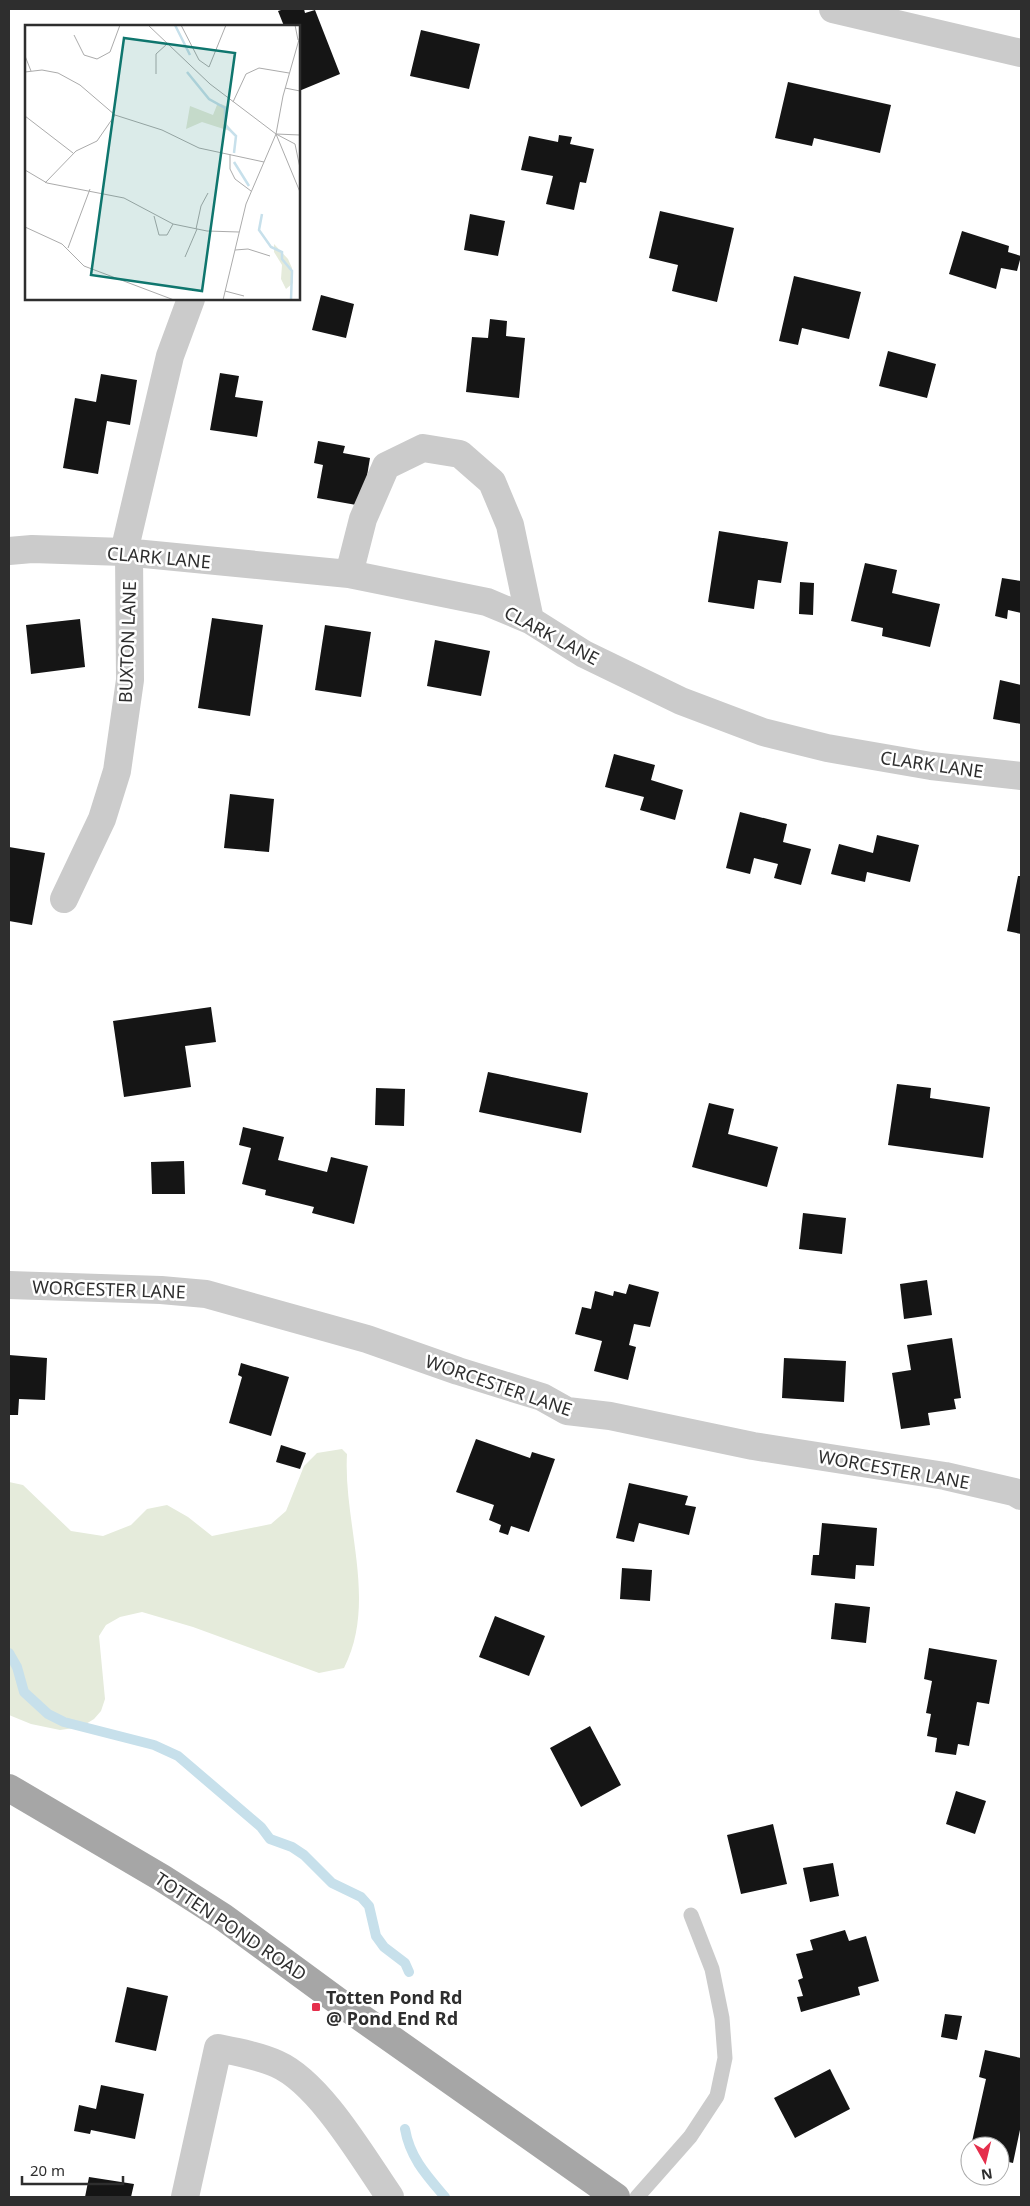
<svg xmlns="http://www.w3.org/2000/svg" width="1030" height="2206" font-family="'Noto Sans',sans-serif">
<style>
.green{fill:#e5ebdb}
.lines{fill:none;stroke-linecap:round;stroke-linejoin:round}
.stream{stroke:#c7e0eb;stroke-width:10}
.building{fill:#151515}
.lane{stroke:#cbcbcb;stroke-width:15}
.street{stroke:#cbcbcb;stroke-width:28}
.primary{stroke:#a6a6a6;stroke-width:28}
.poi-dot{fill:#e52f4c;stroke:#fff;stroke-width:2}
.labels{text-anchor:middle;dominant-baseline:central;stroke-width:5;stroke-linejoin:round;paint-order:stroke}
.street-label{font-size:18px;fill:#2e2e2e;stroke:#fff}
.poi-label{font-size:18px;font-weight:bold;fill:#2e2e2e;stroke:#fff;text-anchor:start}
.inset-river{fill:none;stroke:#c7e0eb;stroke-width:2.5}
.inset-road{fill:none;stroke:#ababab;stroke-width:1}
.view{fill:#0f766e;fill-opacity:0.15;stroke:#0f766e;stroke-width:2.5}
.inset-edge{fill:none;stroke:#2e2e2e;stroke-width:2.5}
</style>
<rect width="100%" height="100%" fill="#fff"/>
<!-- green -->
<path class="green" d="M342 1449 347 1454C343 1524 378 1601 344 1668L319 1673 193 1627 142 1612 120 1617 106 1625 99 1636 105 1699 101 1711 94 1719 81 1727 60 1730 31 1724 9 1715V1482L23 1485 71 1531 103 1536 131 1525 147 1509 167 1505 188 1517 212 1536 271 1524 286 1511 304 1466 317 1453Z"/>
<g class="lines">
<!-- stream -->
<path class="stream" d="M9 1653 17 1667 24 1692 48 1714 64 1722 154 1745 178 1756 261 1827 270 1839 292 1847 304 1855 332 1883 361 1897 369 1906 376 1936 384 1947 405 1963 409 1972
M405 2129C410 2158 427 2176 445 2197"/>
</g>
<!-- building -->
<path class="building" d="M284 9H304L305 13 315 10 340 74 299 91V26H284L278 11Z
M421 30 480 44 469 89 410 76Z
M788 82 891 105 880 153 814 138 812 146 775 138Z
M559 135 572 137 570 144 594 149 586 183 580 182 574 210 546 204 553 176 521 170 529 136 558 142Z
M660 211 734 228 717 302 672 291 678 265 649 258Z
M470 214 505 221 498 256 464 250Z
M962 231 1009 246 1008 252 1021 256 1017 271 1001 268 996 289 949 274Z
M794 276 861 292 849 339 802 328 798 345 779 341Z
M321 295 354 304 346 338 312 330Z
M490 319 507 321 506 336 525 338 519 398 466 392 472 337 488 338Z
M888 351 936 364 927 398 879 386Z
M220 373 239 376 235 397 263 401 257 437 210 430Z
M101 374 137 380 130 425 107 421 98 474 63 468 75 398 96 402Z
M318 441 345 446 343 453 370 458 362 506 317 498 323 465 314 463Z
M719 531 788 542 781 583 758 580 754 609 708 602Z
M865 563 897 570 892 593 940 604 930 647 882 636 883 628 851 621Z
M1002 578 1021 581V613L1008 610 1007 619 995 616Z
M800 582 814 583 813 615 799 614Z
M212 618 263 625 250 716 198 708Z
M80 619 85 667 31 674 26 625Z
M325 625 371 632 361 697 315 690Z
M435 640 490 651 481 696 427 686Z
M1000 680 1021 685V724L993 719Z
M614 754 655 765 651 780 683 790 675 820 640 810 644 797 605 787Z
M230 794 274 799 269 852 224 848Z
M740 812 787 824 783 842 811 849 801 885 774 878 778 864 754 858 750 874 726 868Z
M877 835 919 845 910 882 867 872 865 882 831 874 839 844 873 853Z
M9 847 45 853 32 925 9 921Z
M1018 876H1021V934L1007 931Z
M211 1007 216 1042 185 1046 191 1087 124 1097 113 1021Z
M488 1072 588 1093 581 1133 479 1112Z
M897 1084 931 1088 930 1098 990 1107 983 1158 888 1145Z
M376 1088 405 1089 404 1126 375 1125Z
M709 1103 734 1109 728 1134 778 1147 767 1187 692 1167Z
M243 1127 284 1137 278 1160 327 1172 331 1157 368 1166 354 1224 312 1213 314 1207 265 1195 266 1190 242 1184 251 1148 239 1145Z
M184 1161 185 1194H152L151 1162Z
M803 1213 846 1218 842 1254 799 1249Z
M927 1280 932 1315 904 1319 900 1284Z
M629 1284 659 1292 650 1327 634 1324 629 1345 636 1347 628 1380 594 1371 602 1341 575 1334 582 1307 591 1309 595 1291 613 1296 614 1291 626 1294Z
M952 1338 961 1398 954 1399 956 1409 928 1413 930 1425 901 1429 892 1373 911 1370 907 1345Z
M9 1355 47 1358 45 1400 19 1399 18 1415H9Z
M784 1358 846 1361 844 1402 782 1398Z
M241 1363 289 1377 271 1436 229 1423 242 1377 238 1375Z
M476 1439 530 1458 532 1452 555 1459 529 1532 511 1526 508 1535 499 1532 501 1525 489 1520 494 1505 456 1492Z
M281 1445 306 1453 300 1469 276 1462Z
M629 1483 688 1496 685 1505 696 1507 689 1535 639 1523 634 1542 616 1538Z
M822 1523 877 1528 874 1566 856 1565 855 1579 811 1575 813 1555H819Z
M622 1568 652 1570 650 1601 620 1599Z
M835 1603 870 1607 866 1643 831 1639Z
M495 1616 545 1636 529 1676 479 1657Z
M929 1648 997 1660 989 1704 977 1702 969 1746 958 1744 956 1755 935 1752 937 1738 927 1736 931 1714 926 1713 932 1681 924 1679Z
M590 1726 621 1785 581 1807 550 1748Z
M956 1791 986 1801 975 1834 946 1824Z
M773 1824 787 1884 741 1894 727 1835Z
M833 1863 839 1896 810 1902 803 1868Z
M845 1930 849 1941 866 1936 879 1981 858 1987 860 1995 801 2012 797 1997 803 1996 798 1980 803 1978 796 1954 813 1950 810 1940Z
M127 1987 168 1996 156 2051 115 2042Z
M945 2014 962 2016 957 2040 941 2037Z
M985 2050 1021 2058V2125L1013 2163 1000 2160V2146H971L986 2079 979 2077Z
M830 2069 850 2109 795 2138 774 2098Z
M101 2085 144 2094 135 2139 91 2130 90 2134 74 2131 79 2105 96 2109Z
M89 2177 134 2184 131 2197H85Z"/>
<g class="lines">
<!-- lane -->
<path class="lane" d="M637 2197 690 2137 717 2096 725 2058 722 2018 712 1969 691 1915"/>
<!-- street -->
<path class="street" d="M833 9 1021 53
M9 551 32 549 124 552 349 574 487 602 530 620 584 654 681 701 763 732 827 748 931 766 1021 776
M124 552 170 356 191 299
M349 574 363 519 386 466 423 448 460 454 492 482 510 525 530 620
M64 899 102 819 117 771 130 680 129 553
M9 1285 161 1290 206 1294 367 1339 458 1371 542 1397 567 1411 610 1416 753 1446 945 1476 1014 1492 1021 1496
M185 2197 218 2048C238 2052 259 2056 277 2064 320 2083 363 2158 390 2197"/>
<!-- primary -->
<path class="primary" d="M9 1788 162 1878 223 1917 339 2002 616 2197"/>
</g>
<!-- markers -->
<rect class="poi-dot" x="311" y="2002" width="10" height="10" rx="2.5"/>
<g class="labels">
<!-- street labels -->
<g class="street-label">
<text transform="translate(159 557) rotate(5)">CLARK LANE</text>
<text transform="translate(552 635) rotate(28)">CLARK LANE</text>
<text transform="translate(127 642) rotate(-88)">BUXTON LANE</text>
<text transform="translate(932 764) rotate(8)">CLARK LANE</text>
<text transform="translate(109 1289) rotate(2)">WORCESTER LANE</text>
<text transform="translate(499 1385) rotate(19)">WORCESTER LANE</text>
<text transform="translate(894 1469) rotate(10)">WORCESTER LANE</text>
<text transform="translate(231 1926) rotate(34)">TOTTEN POND ROAD</text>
</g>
<!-- poi labels -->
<g class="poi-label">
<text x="326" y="1997">Totten Pond Rd<tspan x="326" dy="21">@ Pond End Rd</tspan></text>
</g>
</g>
<!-- overview -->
<g transform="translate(25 25)">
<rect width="275" height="275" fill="#fff"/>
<path d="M196 79 203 82 201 98 208 107 177 97 161 104 165 81 188 90 192 80ZM249 219 263 234 267 243 268 258 261 264 256 254 257 240 249 227Z" fill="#e5ebdb"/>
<path class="inset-river" d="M150 0 165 30M162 47 184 74 200 83V100L211 111 209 128M209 137 224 161M237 189 234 205 246 222 257 227V234L267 246 266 275"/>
<path class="inset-road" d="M123 0 185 59 251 109M156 0 174 35 184 42 201 0M270 0 273 15M49 10 59 30 72 34 85 27 95 0M275 11 258 71 251 109 275 167M0 31 6 46M0 47 17 45 33 48 55 60 90 90 137 105 174 123 239 137M131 49V29L142 19M260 63 275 66M208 77 221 49 234 43 264 48M0 91 48 128M251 109 270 119 275 143M251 109 275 110M205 129V144L210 154 226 166M0 145 22 158 99 173 148 199 182 206 214 207M20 158 51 126 72 116 90 90M129 191 134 210H142L148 199M0 202 37 219 59 241 149 275M171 204 176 181 183 168M43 223 65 164M210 225 223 224 245 231M160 232 172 204M200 266 219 271M198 275 221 179 251 109"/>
<path class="view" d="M99 13 210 28 177 266 66 250Z"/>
<rect width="275" height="275" class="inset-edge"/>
</g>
<!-- border -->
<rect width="1030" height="2206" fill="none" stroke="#2e2e2e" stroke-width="20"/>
<!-- north arrow -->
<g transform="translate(985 2161) rotate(172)"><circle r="24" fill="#ffffff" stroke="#ababab"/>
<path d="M0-4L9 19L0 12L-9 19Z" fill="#e52f4c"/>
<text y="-8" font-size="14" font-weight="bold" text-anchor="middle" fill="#2e2e2e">N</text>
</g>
<!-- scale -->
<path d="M22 2176v8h101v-8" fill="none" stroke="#2e2e2e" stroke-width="2.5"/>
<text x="30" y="2176" font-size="15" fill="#2e2e2e" stroke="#ffffff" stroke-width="4" paint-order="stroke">20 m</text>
</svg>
